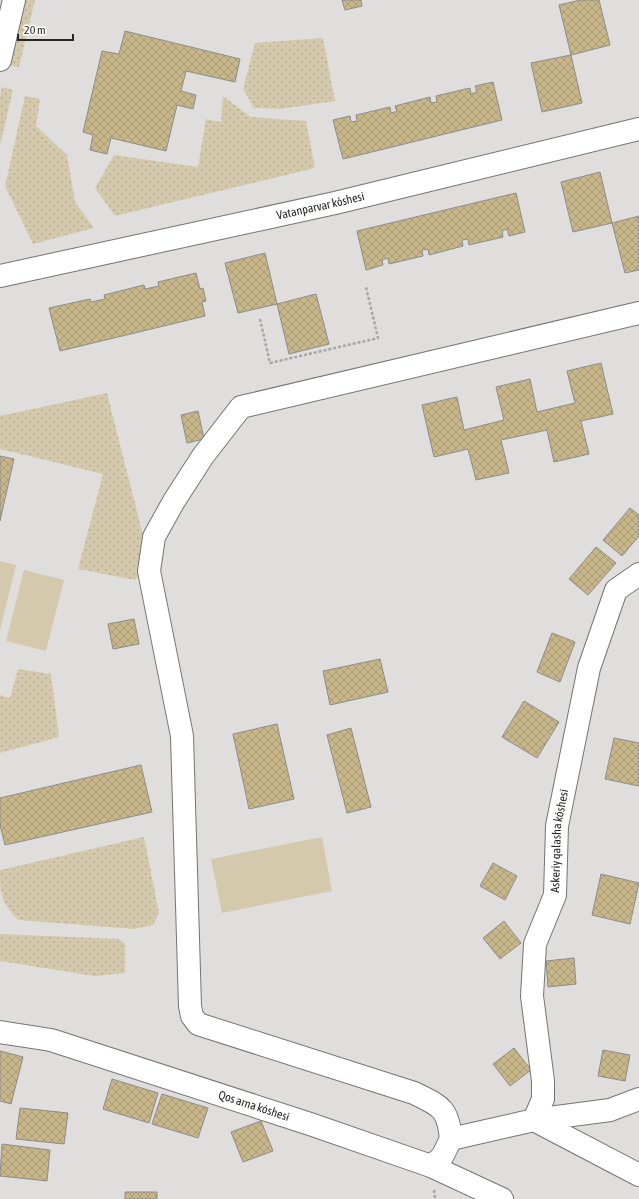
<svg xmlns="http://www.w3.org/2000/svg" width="639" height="1199" font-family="'Asap Condensed',sans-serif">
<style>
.grass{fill:url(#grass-dots)}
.garden{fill:#d4c9ac}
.building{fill:url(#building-cross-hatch);stroke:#8d8c8a}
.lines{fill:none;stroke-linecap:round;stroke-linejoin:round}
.minor-casing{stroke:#757472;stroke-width:24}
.path{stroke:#a8a6a5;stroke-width:2.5;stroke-dasharray:3 2;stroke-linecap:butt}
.minor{stroke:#fff;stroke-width:22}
.labels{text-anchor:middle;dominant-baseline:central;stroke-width:3.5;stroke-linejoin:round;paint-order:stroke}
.street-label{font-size:12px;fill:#262625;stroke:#fff}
</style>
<defs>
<pattern id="grass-dots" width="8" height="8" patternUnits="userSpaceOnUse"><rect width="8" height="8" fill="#d4c9ac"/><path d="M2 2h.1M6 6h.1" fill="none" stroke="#b6ac94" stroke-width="1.8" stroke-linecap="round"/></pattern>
<pattern id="building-cross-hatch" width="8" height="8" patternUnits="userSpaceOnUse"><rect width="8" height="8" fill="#c7b689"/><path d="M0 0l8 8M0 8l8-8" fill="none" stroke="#ab9c76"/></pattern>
</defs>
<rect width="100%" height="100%" fill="#e0dedc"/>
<!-- grass -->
<path class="grass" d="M23 0H35L19 67 8 65Z
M323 38 335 101 280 109 254 108 243 89 255 43Z
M2 87 13 90 0 145V96Z
M25 96 40 99 36 126 67 155 75 202 94 228 33 244 5 186Z
M223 96 251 117 306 121 315 168 115 216 95 188 114 155 198 167 206 119 221 122Z
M107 393 150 563 135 580 78 569 103 474 0 449V416Z
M18 669 51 674 59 737 0 753V695L10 698Z
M144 837 159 913 153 925 135 929 18 920C1 901 0 895 0 870Z
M0 934 119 939 125 944V973L95 976 0 961Z"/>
<!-- garden -->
<path class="garden" d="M0 561 16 565 0 630Z
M24 570 64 580 46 651 6 641Z
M322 837 332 891 222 913 211 859Z"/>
<!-- building -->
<path class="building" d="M342 0H361L362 6 345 10Z
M599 0 610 45 571 55 559 5 581 0Z
M125 31 240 59 235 82 186 71 181 91 196 95 193 109 177 105 166 151 111 138 107 154 90 150 93 135 83 132 102 51 119 54Z
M571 55 582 103 542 112 531 63Z
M493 82 502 120 343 159 333 120 350 116 351 122 357 121 356 115 390 107 391 113 394 112H397L395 106 430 97 431 103 437 102 436 96 470 88 471 94 477 92 475 86Z
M600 172 612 223 573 232 561 182Z
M516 193 525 232 509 236 507 229 502 231 503 237 469 245 468 239 462 240 463 246 429 255 428 249 422 250 423 256 389 264 388 258 382 260 383 265 366 270 357 231Z
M639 216V270L625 273 612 223Z
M265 253 277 304 238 313 225 263Z
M196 273 200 289 203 288 206 301 202 302 205 316 60 351 49 308 90 299 91 302 105 299 104 295 144 285 145 289 159 286 158 282Z
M316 294 329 344 289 354 277 304Z
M601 363 613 414 581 421 589 454 554 462 547 430 501 440 509 473 476 480 468 449 434 457 422 405 457 397 464 430 504 420 496 387 530 379 537 412 575 403 567 371Z
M198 411 204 439 187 443 181 415Z
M0 456 14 459 0 521Z
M630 508 639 515V536L622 556 603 540Z
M596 547 616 563 588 595 569 579Z
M134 619 139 644 113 649 108 624Z
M552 633 575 642 560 682 537 672Z
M380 659 388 692 330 705 323 671Z
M524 701 559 722 537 758 502 737Z
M277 724 294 799 249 809 233 734Z
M351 728 371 807 347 813 327 735Z
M614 738 639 743V786L605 779Z
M141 765 152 812 5 845 0 825V798Z
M493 863 517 876 505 900 480 886Z
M601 874 639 883 630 924 592 915Z
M504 921 521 943 500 959 483 938Z
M574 958 576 984 548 987 546 961Z
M514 1048 531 1070 510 1086 493 1064Z
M603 1050 630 1055 625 1081 598 1076Z
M0 1051 23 1057 11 1104 0 1101Z
M112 1079 158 1093 149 1123 103 1109Z
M162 1094 208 1108 198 1138 152 1124Z
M20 1108 68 1113 64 1144 16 1139Z
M261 1121 273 1151 243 1162 231 1132Z
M2 1144 50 1150 47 1181 0 1176Z
M125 1192H157V1199H125Z"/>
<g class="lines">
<!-- minor casing -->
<g class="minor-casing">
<g id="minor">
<path d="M0 60 14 0"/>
<path id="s1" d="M0 276 335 203 639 129"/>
<path id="s2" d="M0 1032 51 1040 310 1124 431 1166 502 1199"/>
<path id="s3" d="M534 1120 543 1099V1081L532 996 535 944 555 895 557 826 589 668 616 590 639 574"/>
<path d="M534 1120 639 1175"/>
<path d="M451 1139C448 1107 440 1106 414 1093L198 1024 192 1016 190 1006 182 736 149 571 154 537 174 501 203 456 241 407 639 313"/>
<path d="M431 1166 442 1157 451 1139 534 1120 610 1110 639 1099"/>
</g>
</g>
<!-- path -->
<path class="path" d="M260 319 270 363 378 338 366 287
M434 1190 435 1199"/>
<!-- minor -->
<use href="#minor" class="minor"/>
</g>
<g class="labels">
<!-- street labels -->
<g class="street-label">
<text stroke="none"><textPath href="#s1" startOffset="328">Vatanparvar kóshesi</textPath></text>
<text stroke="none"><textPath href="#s3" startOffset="286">Askeriy qalasha kóshesi</textPath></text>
<text stroke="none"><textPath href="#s2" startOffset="265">Qos arna kóshesi</textPath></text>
</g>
</g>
<!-- scale -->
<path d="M18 34v6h55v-6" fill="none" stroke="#262625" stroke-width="2"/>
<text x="24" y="34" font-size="12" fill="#262625" stroke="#ffffff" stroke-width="3" paint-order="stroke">20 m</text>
</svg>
